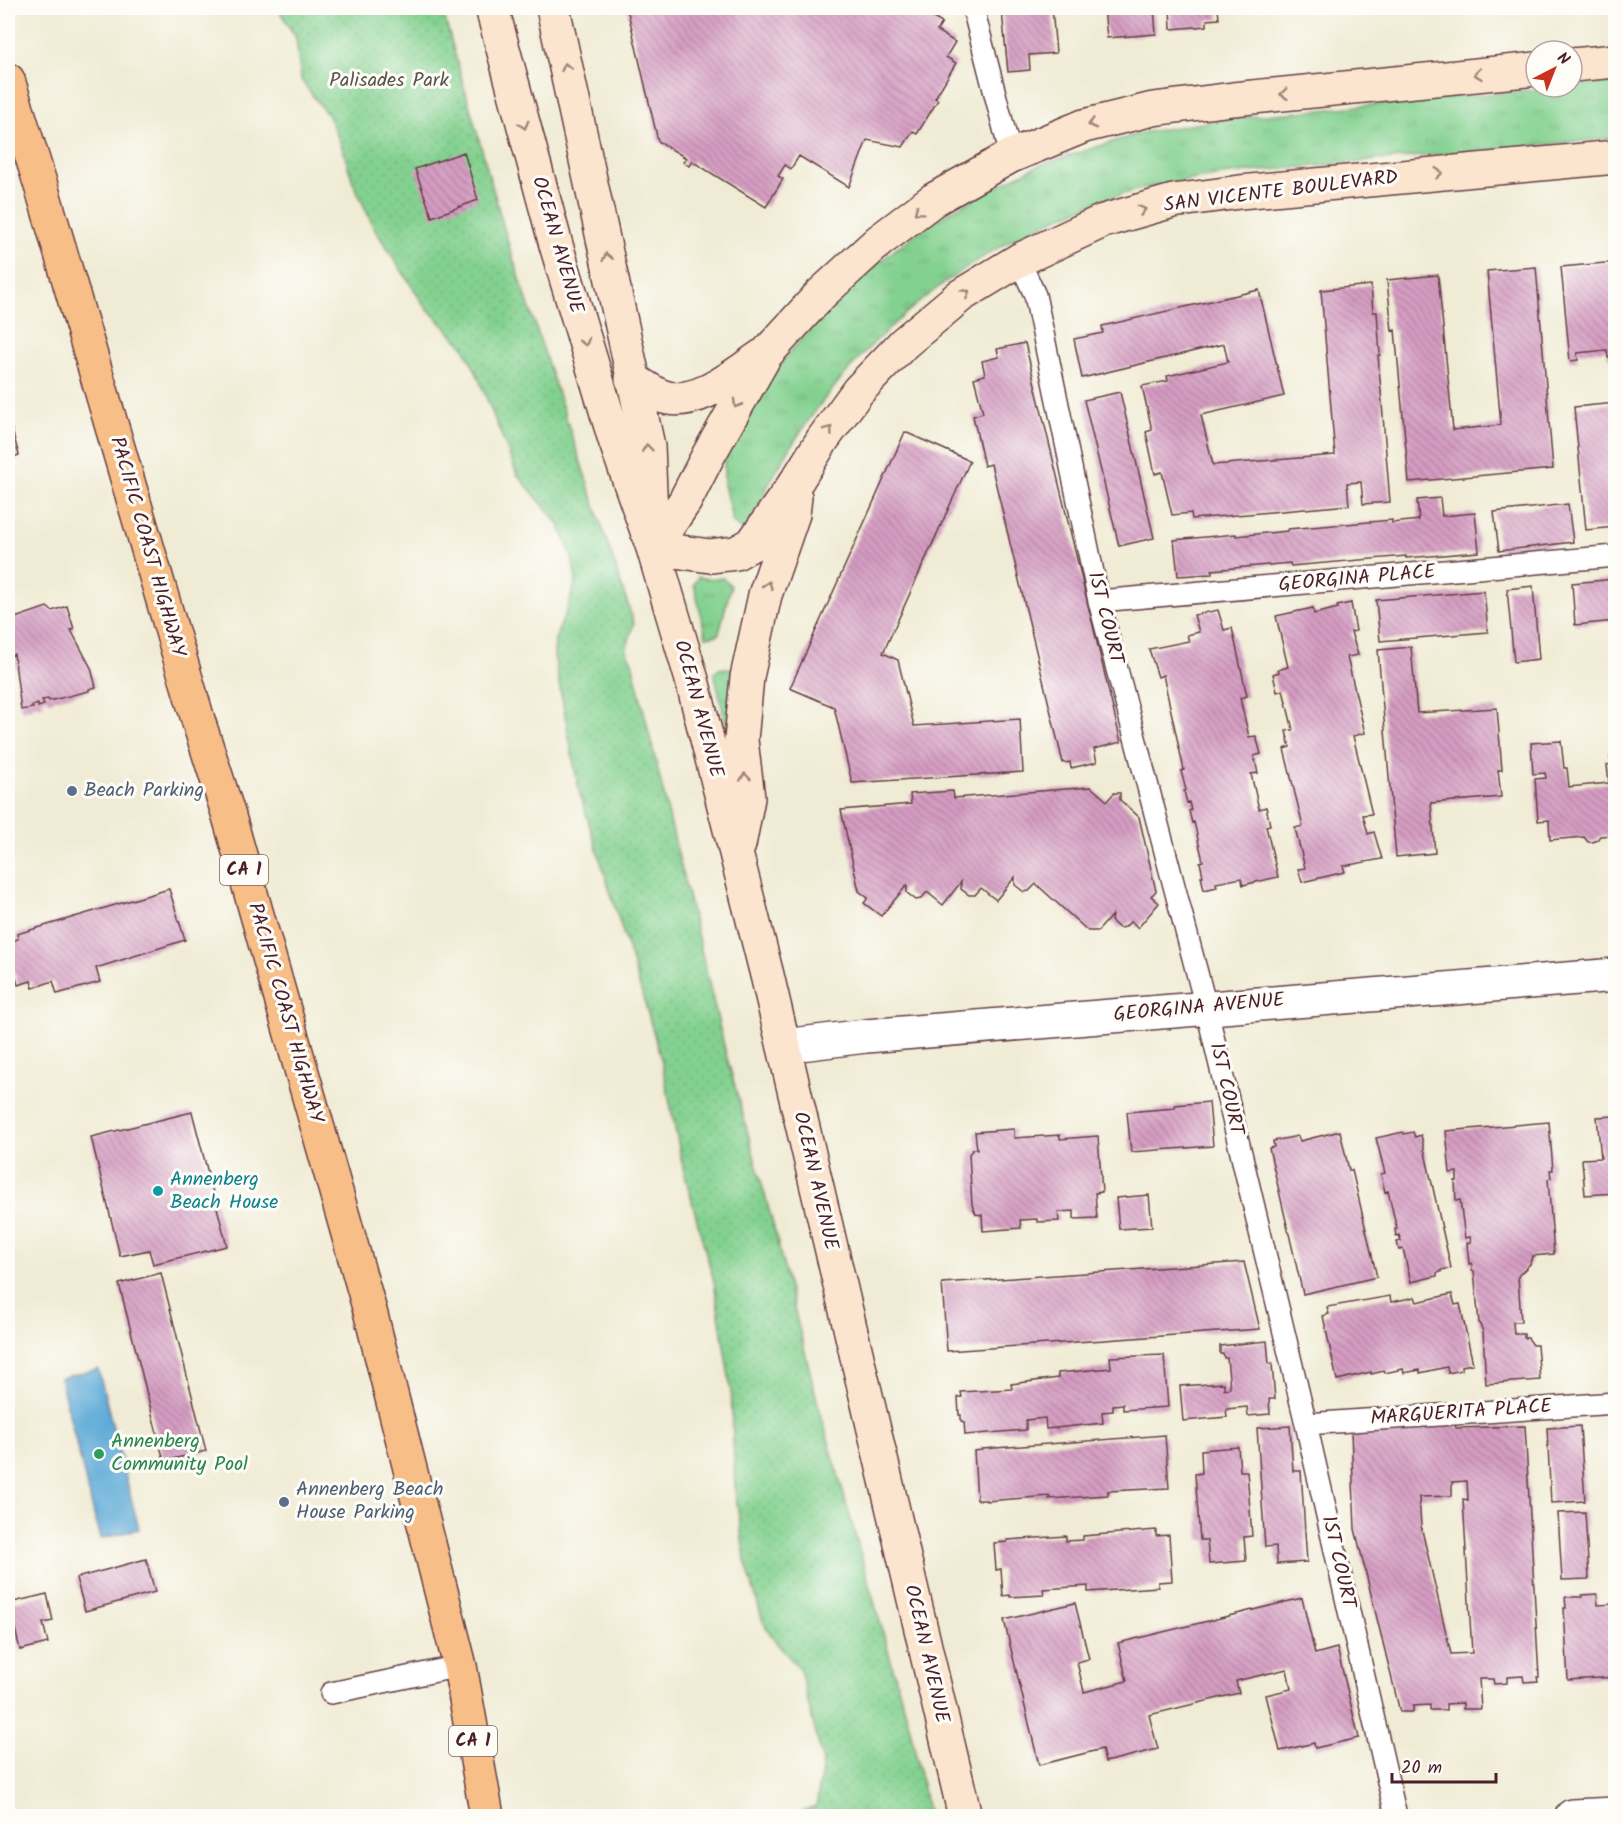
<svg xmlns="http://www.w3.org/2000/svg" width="1623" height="1824" font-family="Kalam,sans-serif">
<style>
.grass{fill:url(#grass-tufts);stroke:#66785e;stroke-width:1.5}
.park{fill:url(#park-dots);stroke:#66785e;stroke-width:1.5}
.water{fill:#5fabd8;stroke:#546582;stroke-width:1.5}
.building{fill:url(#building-back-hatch);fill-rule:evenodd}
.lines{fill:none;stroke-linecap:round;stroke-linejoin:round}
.lane-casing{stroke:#633e44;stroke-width:24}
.street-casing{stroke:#633e44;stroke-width:36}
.secondary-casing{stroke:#633e44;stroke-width:36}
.highway-casing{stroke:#633e44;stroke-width:36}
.lane{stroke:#fff;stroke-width:21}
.street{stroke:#fff;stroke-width:33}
.secondary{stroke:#fce5cf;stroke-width:33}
.highway{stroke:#f7be87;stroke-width:33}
.oneway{stroke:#a3827d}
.service-dot{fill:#5c6f8a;stroke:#fdfcf7;stroke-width:2}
.culture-dot{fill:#0f9aa8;stroke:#fdfcf7;stroke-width:2}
.leisure-dot{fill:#2e9e5b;stroke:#fdfcf7;stroke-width:2}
.labels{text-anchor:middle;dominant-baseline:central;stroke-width:6;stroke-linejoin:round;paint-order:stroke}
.shield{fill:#fdfcf7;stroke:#806168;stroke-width:1.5}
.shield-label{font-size:18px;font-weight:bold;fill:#4a1f2b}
.park-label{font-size:20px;fill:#5b5449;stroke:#fdfcf7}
.street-label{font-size:20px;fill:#4a1f2b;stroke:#fdfcf7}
.service-label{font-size:20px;fill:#4e5e75;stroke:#fdfcf7;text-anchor:start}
.culture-label{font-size:20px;fill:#0d838f;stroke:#fdfcf7;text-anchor:start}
.leisure-label{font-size:20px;fill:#27864d;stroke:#fdfcf7;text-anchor:start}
</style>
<defs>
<pattern id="grass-tufts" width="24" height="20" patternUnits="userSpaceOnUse" patternTransform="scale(1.5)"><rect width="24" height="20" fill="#83d190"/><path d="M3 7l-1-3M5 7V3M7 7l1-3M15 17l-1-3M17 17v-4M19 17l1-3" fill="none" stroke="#73b37c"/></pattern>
<pattern id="park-dots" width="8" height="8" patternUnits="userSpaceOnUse" patternTransform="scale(1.5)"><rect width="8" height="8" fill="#83d190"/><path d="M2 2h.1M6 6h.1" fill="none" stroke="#73b37c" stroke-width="1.8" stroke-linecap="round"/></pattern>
<pattern id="building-back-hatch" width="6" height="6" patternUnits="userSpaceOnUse" patternTransform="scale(1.5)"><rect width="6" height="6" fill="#d59dc2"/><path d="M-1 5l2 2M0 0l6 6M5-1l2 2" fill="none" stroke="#af7f9e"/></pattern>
</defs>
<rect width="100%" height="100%" fill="#fdfcf7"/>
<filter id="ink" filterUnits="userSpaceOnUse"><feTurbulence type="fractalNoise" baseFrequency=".0167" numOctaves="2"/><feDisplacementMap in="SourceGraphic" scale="12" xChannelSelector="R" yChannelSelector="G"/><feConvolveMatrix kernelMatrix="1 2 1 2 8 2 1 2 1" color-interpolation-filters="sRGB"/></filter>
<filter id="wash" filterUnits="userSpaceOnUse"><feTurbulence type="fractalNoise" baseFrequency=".008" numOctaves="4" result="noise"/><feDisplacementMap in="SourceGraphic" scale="24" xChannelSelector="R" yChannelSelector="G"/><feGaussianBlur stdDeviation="1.35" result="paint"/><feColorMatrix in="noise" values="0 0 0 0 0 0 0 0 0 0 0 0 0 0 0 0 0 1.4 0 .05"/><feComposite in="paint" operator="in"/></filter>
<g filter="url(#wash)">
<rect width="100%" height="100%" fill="#f0ebd4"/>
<!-- grass -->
<path class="grass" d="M1615 82V138L1228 174C1195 179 1162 183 1130 192 1010 226 903 299 826 397 804 424 786 453 769 484 760 500 756 518 743 531L733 523 724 485V455L753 402 786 357 834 302 888 255 933 221 986 192 1037 166 1141 133 1225 119Z
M698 577 709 579 723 578 731 586 719 633 717 635 706 637 694 584Z
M727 668 734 670 729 725H726L714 672 719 669Z"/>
<!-- park -->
<path class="park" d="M278 8H442L509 246 634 623 626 650 632 662 726 1054 774 1228 817 1400 910 1728 929 1816H786L816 1807 823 1762 800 1670 775 1641 763 1622 745 1560 735 1489 731 1391 714 1282 684 1172 661 1059 646 1007 579 791 554 656 555 639 568 607 576 580 572 558 559 524 517 474 476 372 463 346 424 305 374 228 353 182 342 147 329 117 301 80 296 38Z"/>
<!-- water -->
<path class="water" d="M98 1369 139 1529 100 1539 60 1378Z"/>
<g id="blocks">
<!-- building -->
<path class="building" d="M627 8H916L942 23 937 31 955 42 946 57 956 63 935 98 938 100 917 134 913 131 903 147 867 140 849 187 799 156 791 169 785 165 778 176 783 179 766 207 692 161 689 166 683 162 686 158 658 141Z
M995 8H1052L1056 53 1029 55 1030 70 1008 72 1002 11H996Z
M1104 8H1154L1156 34 1107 38Z
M1170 8H1218L1219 19 1207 20V26L1171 29Z
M464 152 478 200 432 217 415 169Z
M1616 262V357L1608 358 1607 350 1577 353 1578 360 1570 361 1561 267Z
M1536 267 1553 469 1409 482 1395 330 1392 331 1387 280 1438 275 1453 430 1501 425 1487 271Z
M1371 285 1373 312H1377L1380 355H1378L1390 502 1363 504 1361 482 1347 483 1349 505 1192 519 1191 513 1172 515 1162 472 1155 474 1146 432 1152 430 1142 386 1168 381 1167 376 1228 362 1224 344 1082 378 1074 339 1103 333 1102 326 1259 290 1284 396 1201 415 1213 465 1335 455 1321 290Z
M1025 343 1121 742 1094 749 1097 762 1071 768 1070 762 1063 763 991 464 984 466 973 416 983 413 974 378 985 375 982 361 999 357 997 349Z
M1120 392 1154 538 1119 546 1084 400Z
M1616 403V527L1586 530 1574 407Z
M8 416 19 455 8 459Z
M905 432 970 461 883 653 898 660 914 726 1020 719 1023 772 852 783 834 707 790 688Z
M1440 498 1442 516 1475 513 1479 552 1406 558V556L1291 566 1290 563 1212 570V574L1178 576 1174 540 1236 534V536L1288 531V529L1392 520V523L1419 520 1417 500Z
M1568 504 1573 542 1499 551 1494 512Z
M1616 579V621L1575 625 1572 583Z
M1533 586 1539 659 1514 662 1507 589Z
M1484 591 1488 632 1380 641 1376 600Z
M1351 603 1356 631 1351 632 1358 655 1347 657 1365 733 1353 736 1372 814 1363 815 1368 834 1374 832 1382 859 1343 866 1345 872 1302 882 1298 869 1305 868 1295 828 1303 826 1284 749 1290 747 1286 731 1293 730 1283 690 1277 692 1273 674 1279 672 1278 670 1288 667 1276 616 1313 608 1314 614 1338 608 1337 606Z
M67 606 74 629 71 630 91 668 96 687 89 689V691L49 701 48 699 42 700 44 705 38 707V704L32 706 33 708 21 710 14 654 8 658V614L14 613 15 618 47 607 52 611Z
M1218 610 1224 630 1232 628 1247 696 1240 698 1249 737 1256 736 1261 754 1254 756 1258 773 1251 774 1259 809 1266 807 1270 825 1266 826 1278 877 1243 885 1241 878 1216 883 1217 887 1204 890 1201 876H1203L1200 862 1203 861 1194 822 1192 823 1189 811 1191 810 1189 802 1187 803 1184 791 1186 790 1181 771 1184 770 1163 675 1158 677 1149 649 1189 641 1187 635 1199 632 1194 615Z
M1411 647 1417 713 1497 708 1502 770H1498L1501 797 1431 803 1435 853 1396 857 1378 650Z
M1561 741 1564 768H1567L1569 787 1609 783 1607 765 1611 764 1610 756 1616 755V835L1600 836 1597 840 1593 842H1588L1584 837 1550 840 1549 820 1538 821 1535 779 1546 778 1545 773 1533 774 1531 743Z
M1091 787 1107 801 1114 793H1120V800L1139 817 1156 891 1151 896 1159 903 1138 928 1131 921 1125 927 1119 928 1111 921 1112 915 1098 931H1088L1036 884 1029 891 1024 892 1015 885V877L996 900 981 888 975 895H969L961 889V882L943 905 927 892 921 899 916 900 907 893V885L881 916 864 903 868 898 859 891 841 810 911 804 910 794 953 791 954 798Z
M169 889 185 940 96 968 100 982 57 994 53 981 33 988 31 981 18 985 8 950V942L18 939 17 934Z
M1209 1102 1213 1146 1131 1152 1127 1112 1175 1108V1105Z
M192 1112 227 1246 153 1264 149 1250 120 1256 91 1137Z
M1616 1116V1193L1585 1195 1582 1159 1601 1158 1597 1117Z
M1549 1122 1553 1170H1550L1551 1178 1548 1179 1554 1254 1532 1256 1530 1264 1518 1276 1521 1322H1513L1514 1334H1524V1338H1528L1533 1345H1537L1540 1380 1486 1384 1483 1331 1479 1323 1474 1271H1472V1263L1469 1264 1467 1243 1471 1242 1470 1237 1465 1238 1460 1200 1456 1201 1455 1181H1457V1172L1450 1173 1446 1131Z
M1014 1129V1138L1060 1135V1139L1098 1136 1102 1192 1095 1193 1097 1218 1074 1219V1211L1058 1212 1059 1221 1037 1222V1219L1020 1220 1021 1228 983 1231 982 1215 976 1214 972 1205 969 1154 973 1149H977L975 1132Z
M1340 1131 1349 1170H1352L1377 1277 1303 1294 1269 1148 1274 1147 1273 1141 1298 1136 1300 1141Z
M1403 1132 1404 1134 1413 1132 1415 1137 1421 1135 1451 1268 1441 1270V1272L1437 1273V1276L1411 1282 1403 1249 1399 1250 1397 1242 1401 1241 1399 1235 1396 1236 1395 1229H1397L1388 1191 1385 1192 1381 1174 1385 1173 1376 1138Z
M1149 1195 1152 1227 1119 1229 1116 1198Z
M1244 1262 1260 1329 947 1351 942 1283Z
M161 1273 206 1451 164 1461 119 1284Z
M1452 1294 1455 1305 1460 1304 1473 1364 1462 1366V1370L1448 1373 1447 1367 1420 1373V1370L1404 1373 1403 1369 1385 1373 1384 1371 1371 1374V1372L1337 1380 1323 1316 1329 1314 1327 1307 1390 1296 1391 1302 1415 1297 1417 1302Z
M1267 1341 1269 1364H1272L1275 1399H1269L1270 1414 1248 1416 1247 1407 1226 1409 1227 1417 1183 1421 1180 1386 1224 1383V1389L1230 1388 1227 1358H1224L1223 1354H1220V1346Z
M1164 1355 1168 1407 1123 1410V1404L1113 1405V1411L1102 1412 1103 1423 1046 1429 1045 1418 1026 1420V1430L965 1435 964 1422 961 1421V1415H959L958 1397H962L961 1392 1012 1389 1011 1384 1058 1378V1373L1111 1368 1110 1357Z
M1455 1425 1456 1428 1525 1426 1539 1677H1537L1538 1681 1524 1682 1523 1676 1507 1677V1683L1494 1684 1493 1679H1479L1481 1709H1463V1703L1446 1704V1710H1430V1705L1413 1706V1712H1400L1355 1529 1351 1431ZM1467 1481 1468 1500 1463 1499 1472 1653 1451 1654 1421 1526 1419 1497 1452 1496V1482Z
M1290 1426 1293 1471H1301L1307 1562 1277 1564 1276 1546 1265 1547 1257 1428Z
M1580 1426 1585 1501 1551 1503 1547 1428Z
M1165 1435 1169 1488 1108 1491V1495L1049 1499 1050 1496 986 1501V1500H977L974 1451 982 1450V1449Z
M1238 1447 1240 1471H1247L1252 1536 1244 1537 1246 1561 1209 1564 1207 1540H1200L1195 1474 1202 1473 1201 1450Z
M1585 1512 1589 1579 1562 1580 1558 1513Z
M1156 1530V1536L1169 1535 1172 1581 1158 1582V1587L1088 1592V1586L1043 1589 1044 1595 1010 1597V1595L1003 1596 1001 1569 996 1570 994 1543 1007 1542V1540L1066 1536V1541L1083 1540V1536Z
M146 1559 155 1592 85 1611 76 1578Z
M47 1594 53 1621 43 1623 48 1643 20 1650 9 1603Z
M1597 1594 1598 1605 1616 1604V1677L1568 1680 1564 1608H1566L1565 1597H1582V1595Z
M1302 1598 1315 1654 1337 1648 1359 1738 1315 1748 1314 1743 1280 1751 1266 1695 1291 1689 1287 1669 1236 1681 1239 1693 1149 1715 1158 1749 1105 1762 1102 1749 1039 1765 1004 1620 1075 1603 1089 1659 1077 1662 1084 1692 1127 1681 1118 1643Z"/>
</g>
</g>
<g filter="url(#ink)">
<use href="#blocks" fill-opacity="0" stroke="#633e44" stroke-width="1.5"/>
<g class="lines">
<!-- lane casing -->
<g class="lane-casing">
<path id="lane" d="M973 8 1011 156
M1019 260 1035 295 1099 601 1206 1007 1306 1424 1396 1816
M1099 601 1616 556
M1306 1424 1616 1403
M331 1693 460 1666"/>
</g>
<!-- street casing -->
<g class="street-casing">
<path id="street" d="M784 1046 866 1036 1616 975
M1572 1816 1616 1814"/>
</g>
<!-- secondary casing -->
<g class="secondary-casing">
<path id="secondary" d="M492 8 556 245 615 440 653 548 692 680 767 975 965 1816
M553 8 648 446 651 514
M1572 65 1616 61
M632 379C641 384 651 392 661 396 695 409 735 374 762 356
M653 548 710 556 736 553 752 544 798 479 823 439 858 391 904 343 960 296 1019 260 1103 221 1173 201 1240 192 1616 157
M653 548 685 501 708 456 766 354 821 294 879 241 933 200 1011 156 1084 126 1153 109 1233 99 1536 69
M739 845 748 798 741 740 747 677 765 595 793 514 795 497"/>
</g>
<!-- highway casing -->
<g class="highway-casing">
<path id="highway" d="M8 80 42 189 199 723 228 813 370 1311 460 1666 487 1816"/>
</g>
<!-- lane -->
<use href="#lane" class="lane"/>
<!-- street -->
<use href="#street" class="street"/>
<!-- secondary -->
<use href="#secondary" class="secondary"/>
<!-- highway -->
<use href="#highway" class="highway"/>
</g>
<!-- one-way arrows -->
<defs><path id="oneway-chevron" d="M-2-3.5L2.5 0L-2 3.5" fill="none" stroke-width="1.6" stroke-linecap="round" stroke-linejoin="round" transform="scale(1.5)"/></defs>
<g class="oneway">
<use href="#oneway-chevron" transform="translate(566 67) rotate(-102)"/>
<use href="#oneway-chevron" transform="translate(1478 74) rotate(174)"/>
<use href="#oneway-chevron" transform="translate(1284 94) rotate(174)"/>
<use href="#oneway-chevron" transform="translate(1092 124) rotate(165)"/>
<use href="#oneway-chevron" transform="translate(524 125) rotate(75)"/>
<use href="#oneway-chevron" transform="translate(1439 173) rotate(-5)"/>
<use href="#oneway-chevron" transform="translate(1142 210) rotate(-15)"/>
<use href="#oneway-chevron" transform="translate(918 211) rotate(143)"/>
<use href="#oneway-chevron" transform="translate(607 257) rotate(-102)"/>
<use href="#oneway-chevron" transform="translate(966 293) rotate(-33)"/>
<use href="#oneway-chevron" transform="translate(585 342) rotate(73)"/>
<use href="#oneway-chevron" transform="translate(737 404) rotate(120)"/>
<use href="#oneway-chevron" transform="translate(829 430) rotate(-53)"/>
<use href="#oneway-chevron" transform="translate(647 448) rotate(-97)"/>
<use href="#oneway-chevron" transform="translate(768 585) rotate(-71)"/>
<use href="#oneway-chevron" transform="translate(745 777) rotate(-96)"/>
</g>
</g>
<!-- markers -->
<g class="service-dot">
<circle cx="72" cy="791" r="6"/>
<circle cx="284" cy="1502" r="6"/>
</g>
<circle class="culture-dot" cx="158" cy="1191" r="6"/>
<circle class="leisure-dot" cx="99" cy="1454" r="6"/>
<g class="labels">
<!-- shield labels -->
<g class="shield">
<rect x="220" y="855" width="48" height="30" rx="4.5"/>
<rect x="449" y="1726" width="48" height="30" rx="4.5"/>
</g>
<g class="shield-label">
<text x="244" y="870">CA 1</text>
<text x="473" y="1741">CA 1</text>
</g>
<!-- park labels -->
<g class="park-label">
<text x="389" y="81">Palisades Park</text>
</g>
<!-- street labels -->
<g class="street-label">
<text transform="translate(1281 192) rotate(-7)">SAN VICENTE BOULEVARD</text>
<text transform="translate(557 245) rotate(74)">OCEAN AVENUE</text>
<text transform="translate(147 547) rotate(74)">PACIFIC COAST HIGHWAY</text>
<text transform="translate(1357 579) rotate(-5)">GEORGINA PLACE</text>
<text transform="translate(1105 618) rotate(76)">1ST COURT</text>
<text transform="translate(698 709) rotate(75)">OCEAN AVENUE</text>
<text transform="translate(1199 1008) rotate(-5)">GEORGINA AVENUE</text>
<text transform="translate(285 1013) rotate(74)">PACIFIC COAST HIGHWAY</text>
<text transform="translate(1226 1089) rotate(77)">1ST COURT</text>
<text transform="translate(815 1181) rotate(77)">OCEAN AVENUE</text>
<text transform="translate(1461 1413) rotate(-4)">MARGUERITA PLACE</text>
<text transform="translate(1338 1562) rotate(77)">1ST COURT</text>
<text transform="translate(926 1654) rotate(77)">OCEAN AVENUE</text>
</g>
<!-- service labels -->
<g class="service-label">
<text x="84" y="791">Beach Parking</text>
<text x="296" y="1490">Annenberg Beach<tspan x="296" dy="23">House Parking</tspan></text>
</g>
<!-- culture labels -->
<g class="culture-label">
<text x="170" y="1180">Annenberg<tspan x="170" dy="23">Beach House</tspan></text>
</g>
<!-- leisure labels -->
<g class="leisure-label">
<text x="111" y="1442">Annenberg<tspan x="111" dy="23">Community Pool</tspan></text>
</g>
</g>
<!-- margin -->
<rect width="1623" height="1824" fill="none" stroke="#fdfcf7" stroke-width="30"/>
<!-- north arrow -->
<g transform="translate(1554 69) rotate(42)"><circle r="28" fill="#fdfcf7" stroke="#b5a4a5" stroke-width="1.5"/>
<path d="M0-4.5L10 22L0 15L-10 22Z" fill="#c8321e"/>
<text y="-9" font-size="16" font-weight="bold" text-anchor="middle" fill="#4a1f2b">N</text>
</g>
<!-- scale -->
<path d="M1392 1773v9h104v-9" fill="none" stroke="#4a1f2b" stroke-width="3"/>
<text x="1401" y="1773" font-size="18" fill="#4a1f2b" stroke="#fdfcf7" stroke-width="4.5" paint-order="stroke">20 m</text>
</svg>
